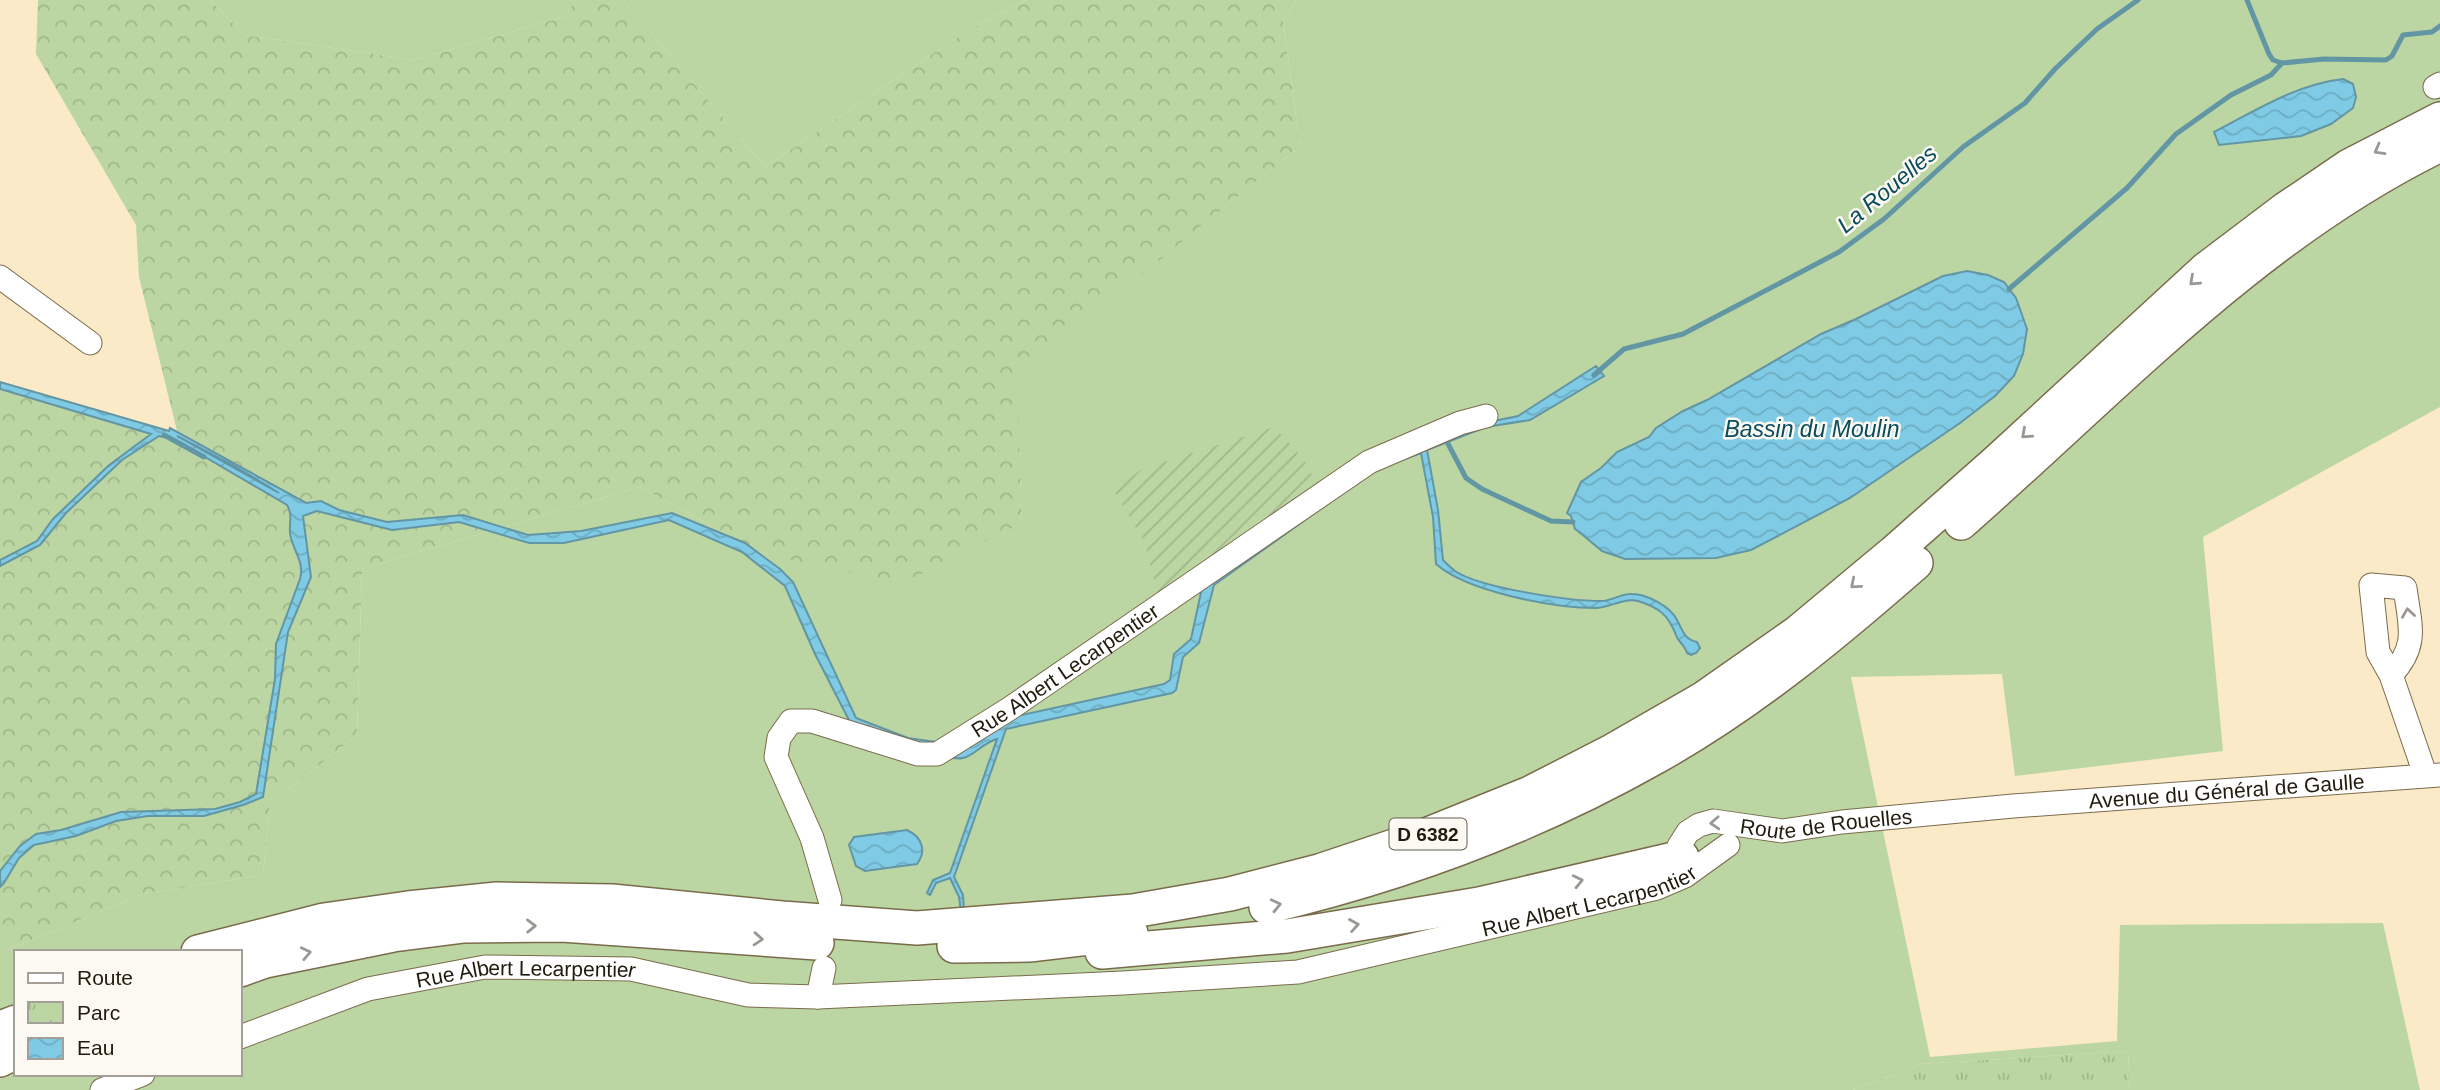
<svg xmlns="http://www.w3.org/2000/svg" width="2440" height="1090" font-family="Helvetica,sans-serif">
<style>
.grass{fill:#bbd6a2;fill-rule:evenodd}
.forest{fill:url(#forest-crowns)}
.park{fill:url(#park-tufts)}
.garden{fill:url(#garden-furrows)}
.water{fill:url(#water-waves);stroke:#6396a4;stroke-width:2;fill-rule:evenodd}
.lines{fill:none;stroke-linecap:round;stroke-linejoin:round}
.stream{stroke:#6396a4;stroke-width:5}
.minor-casing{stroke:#7b6b4d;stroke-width:25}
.highway-casing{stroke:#7b6b4d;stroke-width:36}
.minor{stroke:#fff;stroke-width:23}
.highway{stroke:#fff;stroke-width:33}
.oneway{stroke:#9b9893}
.labels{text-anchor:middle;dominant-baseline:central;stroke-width:5;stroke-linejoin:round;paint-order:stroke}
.shield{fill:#fcf9f2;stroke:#635e52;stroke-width:2}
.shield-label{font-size:19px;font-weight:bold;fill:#211b0e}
.street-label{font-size:21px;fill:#211b0e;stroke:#fcf9f2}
.water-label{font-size:23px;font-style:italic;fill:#094c5e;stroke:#fcf9f2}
</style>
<defs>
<pattern id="forest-crowns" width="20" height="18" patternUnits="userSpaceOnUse" patternTransform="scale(1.75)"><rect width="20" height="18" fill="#bbd6a2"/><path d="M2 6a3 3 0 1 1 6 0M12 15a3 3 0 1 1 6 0" fill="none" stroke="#a0b78a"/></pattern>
<pattern id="park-tufts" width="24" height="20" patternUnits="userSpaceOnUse" patternTransform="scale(1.75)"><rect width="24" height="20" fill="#bbd6a2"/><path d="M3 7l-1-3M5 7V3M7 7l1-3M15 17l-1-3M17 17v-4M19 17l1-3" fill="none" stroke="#a0b78a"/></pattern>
<pattern id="garden-furrows" width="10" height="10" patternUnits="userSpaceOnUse" patternTransform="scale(1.75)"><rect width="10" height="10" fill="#bbd6a2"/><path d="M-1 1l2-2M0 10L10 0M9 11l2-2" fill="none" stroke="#a0b78a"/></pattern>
<pattern id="water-waves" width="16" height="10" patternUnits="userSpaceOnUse" patternTransform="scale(1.75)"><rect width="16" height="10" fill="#7fcae4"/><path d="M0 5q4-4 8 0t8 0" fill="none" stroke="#6dadc2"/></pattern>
</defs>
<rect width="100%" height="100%" fill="#fbeac8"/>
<!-- grass -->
<path class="grass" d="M210 0H575L566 16 414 60 245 35Z
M623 0H1027L971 28 765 167Z
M1297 0H2440V407L2203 537 2223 751 2015 776 2002 674 1851 677 1930 1057 2117 1041 2120 925 2383 923 2420 1090H2130L2128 1051 1921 1064 1853 1090H0V953L143 894 263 875 270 804 357 735 362 569 640 487 763 554 1022 523 1016 376 1300 146 1283 20ZM16 952H240V1074H16Z"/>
<!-- forest -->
<path class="forest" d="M38 0H210L245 35 414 60 566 16 575 0H623L765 167 971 28 1027 0H1297L1283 20 1300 146 1017 376 1022 523 903 583 763 554 640 487 362 569 357 735 270 804 263 875 143 894 0 953V390L178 435 139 277 136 225 36 54Z"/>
<!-- park -->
<path class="park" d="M2128 1051 2130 1090H1853L1921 1064Z"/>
<!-- garden -->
<path class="garden" d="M1274 427 1303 458 1319 488 1159 602 1145 543 1113 489 1142 469Z"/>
<!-- water -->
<path class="water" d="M2343 79 2353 84 2356 97 2353 108 2331 124 2301 136 2219 145 2214 132C2255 111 2297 84 2343 79Z
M1967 271 1988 275 2004 282 2016 298 2027 329 2023 354 2014 376 1995 396 1960 423 1850 498 1751 550 1716 558 1625 559 1602 551 1584 536 1575 529 1571 516 1567 513 1581 482 1601 468 1617 452 1649 437 1656 428 1683 411 1707 400 1821 334 1856 319 1943 276Z
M1596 366 1604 376 1530 420 1486 427 1427 450 1438 510 1443 560C1447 564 1451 568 1455 571 1480 588 1570 601 1601 601 1612 601 1622 593 1632 594 1647 594 1671 607 1677 620 1683 631 1684 639 1697 642L1700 648 1696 653 1691 655 1687 653C1685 645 1678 642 1676 635 1668 615 1660 608 1638 601 1625 597 1609 608 1596 608 1554 608 1468 592 1436 564L1433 517 1421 453 1378 469 1358 482 1214 585 1199 643 1183 657 1176 690 1172 693 1006 729 954 877 963 895 964 911 961 912 959 897 950 878 936 883 930 895 927 893 933 880 950 873 997 739C974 746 970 768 942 754L953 746 963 749 1008 718 1164 684 1170 680 1174 654 1191 639 1203 583 1239 560 1362 468 1465 427 1518 416Z
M0 382 169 431 170 428 306 503 321 501 339 510 387 522 463 515 528 535 581 531 672 513 745 543 780 569 793 582 856 718 908 738 944 743 933 750 852 726 815 654 785 586 742 552 669 520 564 543H529L459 522 392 530 317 511 303 516 311 577 288 632 263 797 243 805 204 816H148L116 821 76 836 34 845 19 858 4 883 0 887V871L20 846 36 834 61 830 121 812 215 809 240 802 256 794 275 679 276 644 300 579C305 561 292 550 290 533 289 523 293 515 287 505L176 440 159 436 122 460 66 513 40 545 0 566V560L37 541 53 519 108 466 151 434 0 389ZM177 436 233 465 279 493Z
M907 830C922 837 927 851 917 864L865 871 856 866 849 845 854 837Z"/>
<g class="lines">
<!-- stream -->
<path class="stream" d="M2247 0 2269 54 2273 60 2282 63 2324 59 2386 60 2392 56 2403 35 2432 32 2440 26
M2009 289 2127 188 2176 134 2231 95 2271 75 2282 63
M1594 375 1624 349 1683 334 1839 252 1884 219 1963 147 2025 103 2055 69 2097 29 2138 0
M164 435 204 457
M1446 440 1466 478 1482 489 1551 521 1573 522"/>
<!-- minor casing -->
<g class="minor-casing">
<g id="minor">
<path d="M2435 87 2440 84"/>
<path d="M0 277 90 343"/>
<path d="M2391 675C2419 645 2410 626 2405 588L2371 585 2378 652 2391 675 2425 774"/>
<path id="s1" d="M1684 869 1679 846 1688 832 1699 825 1713 821 1782 831 1842 822 2013 806 2440 775"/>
<path id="s2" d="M830 900 812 838 776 757 779 738 791 721H812L918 754H937L1009 709 1369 462 1460 423 1486 416"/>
<path d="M818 997 824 968"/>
<path id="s3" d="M240 1037 368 989 485 967 631 969 748 995 818 997 1123 983 1298 972 1657 888 1685 876 1728 845"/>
<path d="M102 1090 143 1074"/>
</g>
</g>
<!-- highway casing -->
<g class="highway-casing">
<path id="highway" d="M1961 523C2114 389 2255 235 2440 145
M1266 907C1402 875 1534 826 1656 757 1751 704 1835 634 1916 563
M954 946 1029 945 1131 933
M198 952 324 920 408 908 497 899 612 901 782 918 917 928 1133 911 1230 894 1319 871 1421 837 1530 793 1610 752 1704 698 1798 632 1894 552 1996 462 2206 269 2284 210 2349 166 2440 119
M1102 952 1287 936 1479 904 1682 857
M240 970 265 961 393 935 464 926 562 925 817 943
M0 1028 16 1022
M0 1060 16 1052"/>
</g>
<!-- minor -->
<use href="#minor" class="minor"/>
<!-- highway -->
<use href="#highway" class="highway"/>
</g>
<!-- one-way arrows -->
<defs><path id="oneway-chevron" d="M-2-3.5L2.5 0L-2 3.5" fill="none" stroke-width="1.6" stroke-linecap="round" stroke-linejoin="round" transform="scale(1.75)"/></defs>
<g class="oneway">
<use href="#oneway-chevron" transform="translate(2379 150) rotate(151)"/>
<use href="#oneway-chevron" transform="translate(2194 281) rotate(138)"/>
<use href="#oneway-chevron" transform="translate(2026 434) rotate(138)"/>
<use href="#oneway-chevron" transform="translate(1855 584) rotate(140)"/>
<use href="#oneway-chevron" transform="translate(2408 613) rotate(-98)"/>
<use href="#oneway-chevron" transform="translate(1715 823) rotate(177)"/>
<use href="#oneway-chevron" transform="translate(1578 881) rotate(-13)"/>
<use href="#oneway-chevron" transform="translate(1276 905) rotate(-13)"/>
<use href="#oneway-chevron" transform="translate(1354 925) rotate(-10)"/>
<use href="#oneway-chevron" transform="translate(531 926) rotate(-1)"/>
<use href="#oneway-chevron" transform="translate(758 939) rotate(4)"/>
<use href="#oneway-chevron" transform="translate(306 953) rotate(-12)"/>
</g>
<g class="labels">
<!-- shield labels -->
<rect class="shield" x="1389.5" y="818.5" width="77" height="31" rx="5"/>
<g class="shield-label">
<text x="1428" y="834">D 6382</text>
</g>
<!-- street labels -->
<g class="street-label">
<text stroke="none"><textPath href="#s2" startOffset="497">Rue Albert Lecarpentier</textPath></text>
<text stroke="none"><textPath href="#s1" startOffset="584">Avenue du Général de Gaulle</textPath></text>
<text stroke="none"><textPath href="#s1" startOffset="182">Route de Rouelles</textPath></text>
<text stroke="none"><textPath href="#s3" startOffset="1372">Rue Albert Lecarpentier</textPath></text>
<text stroke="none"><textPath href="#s3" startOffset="296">Rue Albert Lecarpentier</textPath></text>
</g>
<!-- water labels -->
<g class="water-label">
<text transform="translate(1887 189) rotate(-40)">La Rouelles</text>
<text x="1812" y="429">Bassin du Moulin</text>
</g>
</g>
<!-- legend -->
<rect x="14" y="950" width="228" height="126" fill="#fcf9f2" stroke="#a4a097" stroke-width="2"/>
<rect x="28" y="973" width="35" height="10" fill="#ffffff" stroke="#a4a097" stroke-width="2"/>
<text x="77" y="985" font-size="21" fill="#211b0e">Route</text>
<rect x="28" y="1002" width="35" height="21" fill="url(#park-tufts)" stroke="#a4a097" stroke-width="2"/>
<text x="77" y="1020" font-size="21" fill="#211b0e">Parc</text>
<rect x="28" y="1038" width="35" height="21" fill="url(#water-waves)" stroke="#a4a097" stroke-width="2"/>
<text x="77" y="1055" font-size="21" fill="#211b0e">Eau</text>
</svg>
